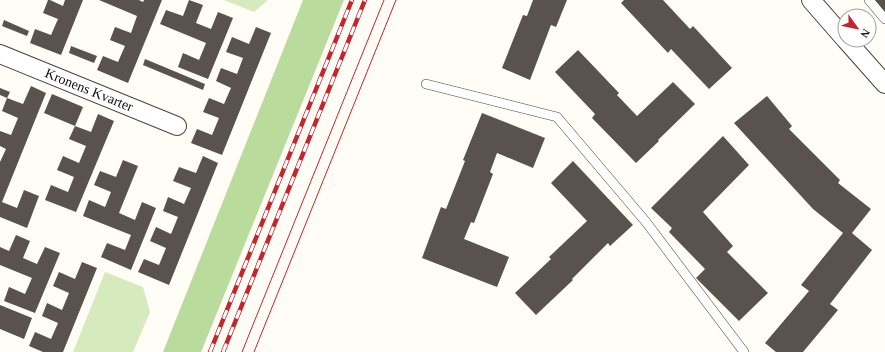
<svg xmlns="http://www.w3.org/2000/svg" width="885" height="352" font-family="'Times New Roman',serif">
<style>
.green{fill:#d5ebbd}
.forest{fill:#b9dc9c}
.building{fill:#5a524d}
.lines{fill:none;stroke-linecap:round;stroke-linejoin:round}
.lane-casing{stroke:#444;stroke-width:10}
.street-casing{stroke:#444;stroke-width:20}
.lane{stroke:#fff;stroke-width:9}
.street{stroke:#fff;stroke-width:18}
.tram{stroke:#c4262e;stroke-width:1}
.rail-casing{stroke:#c4262e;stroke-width:4.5}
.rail{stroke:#fff;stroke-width:3;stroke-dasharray:9;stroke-linecap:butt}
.labels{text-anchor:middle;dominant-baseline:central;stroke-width:4;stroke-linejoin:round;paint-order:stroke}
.street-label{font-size:14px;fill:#111;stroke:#fff}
</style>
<rect width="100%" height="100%" fill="#fffdf5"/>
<!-- green -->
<path class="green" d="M224 0H268L254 12Z
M105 272 143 287 150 312 133 352H73Z"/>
<!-- forest -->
<path class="forest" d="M303 0H344L201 352H163Z"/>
<!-- building -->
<path class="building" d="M48 0H50L63 6 65 0H83L61 55 30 43 35 29 51 35 58 19 43 13Z
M99 0H139L143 2 144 0H162L128 83 97 70 103 56 118 62 125 46 110 40 115 27 131 33 137 16Z
M189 0 203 5 196 23 211 29 218 12 233 18 208 79 178 67 183 53 199 60 206 43 160 24 166 10 183 16Z
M533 0H567L556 27 551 25 530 80 502 68 523 15 527 16Z
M624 0H663L690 29 693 26 732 68 709 89 671 49 668 53 621 3Z
M874 0H885V12Z
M4 20 29 31 27 36 2 26Z
M256 27 271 33 222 155 191 143 197 129 212 135 219 118 203 112 209 98 224 104 231 88 216 81 221 68 237 74 243 58 226 52 232 37 249 44Z
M71 46 97 56 94 63 69 53Z
M578 50 619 93 617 95 637 116 673 82 695 104 658 140 659 141 636 163 592 118 595 114 555 72Z
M145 59 205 84 203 90 143 65Z
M31 86 46 93 2 202 17 208 24 190 39 196 27 228 0 217V162L6 149 0 146V131L11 135 18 118 2 111 7 98 23 104Z
M0 88 10 92 7 98 0 95Z
M52 94 83 107 75 126 44 113Z
M767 96 792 126 789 129 840 180 838 183 871 209 852 233 872 250 830 304 838 310 803 352H776L765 343 809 291 801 285 843 233 813 209 734 123Z
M482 113 545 138 533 168 497 153 490 172 493 174 474 223 471 222 464 239 509 257 497 287 422 258 441 207 446 209 465 161 463 160Z
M98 114 114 121 76 212 45 200 51 185 68 192 74 177 57 170 63 156 79 163 86 146 69 139 75 126 91 132Z
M723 136 749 165 703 212 733 246 727 252 768 293 739 321 696 278 705 269 669 232 672 228 651 208Z
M203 156 218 163 169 285 138 272 144 259 159 265 166 248 150 241 156 227 171 234 178 217 163 211 168 197 184 204 191 188 173 181 179 167 196 173Z
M123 160 138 166 119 213 135 220 142 202 156 208 131 270 101 257 107 243 125 250 131 235 83 216 89 200 105 207 111 192 94 185 100 171 116 177Z
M573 161 633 225 610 246 608 243 572 279 573 280 536 315 515 293 551 259 549 257 587 221 551 183Z
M16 235 30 241 23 258 37 264 45 247 60 253 35 313 4 301 9 287 25 294 32 278 0 265V247L9 251Z
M82 262 97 268 63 352H43L29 346 35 332 51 339 58 323 42 316 47 303 62 310 69 293 53 286 59 272 75 279Z
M0 305 32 318 24 339 0 329Z"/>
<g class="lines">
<!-- lane casing -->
<g class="lane-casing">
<path id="lane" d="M869 0 885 19
M426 84 557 117 646 222 744 352"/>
</g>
<!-- street casing -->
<g class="street-casing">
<path id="street" d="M811 0 845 39
M846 40 885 84
M0 54 177 126"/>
</g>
<!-- lane -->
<use href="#lane" class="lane"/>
<!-- street -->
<use href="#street" class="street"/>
<!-- tram -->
<path class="tram" d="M242 352 384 0
M254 352 396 0"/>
<!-- rail casing -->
<g class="rail-casing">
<path id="rail" d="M210 352 352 0
M223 352 365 0"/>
</g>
<!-- rail -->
<use href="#rail" class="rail"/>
</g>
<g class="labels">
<!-- street labels -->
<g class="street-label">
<text transform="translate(89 90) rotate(22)">Kronens Kvarter</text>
</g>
</g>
<!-- north arrow -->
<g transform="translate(857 28) rotate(123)"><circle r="19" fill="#ffffff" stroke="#a0a0a0"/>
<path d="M0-3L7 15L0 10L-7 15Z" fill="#c4262e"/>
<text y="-6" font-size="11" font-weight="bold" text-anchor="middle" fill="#111111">N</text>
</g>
</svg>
